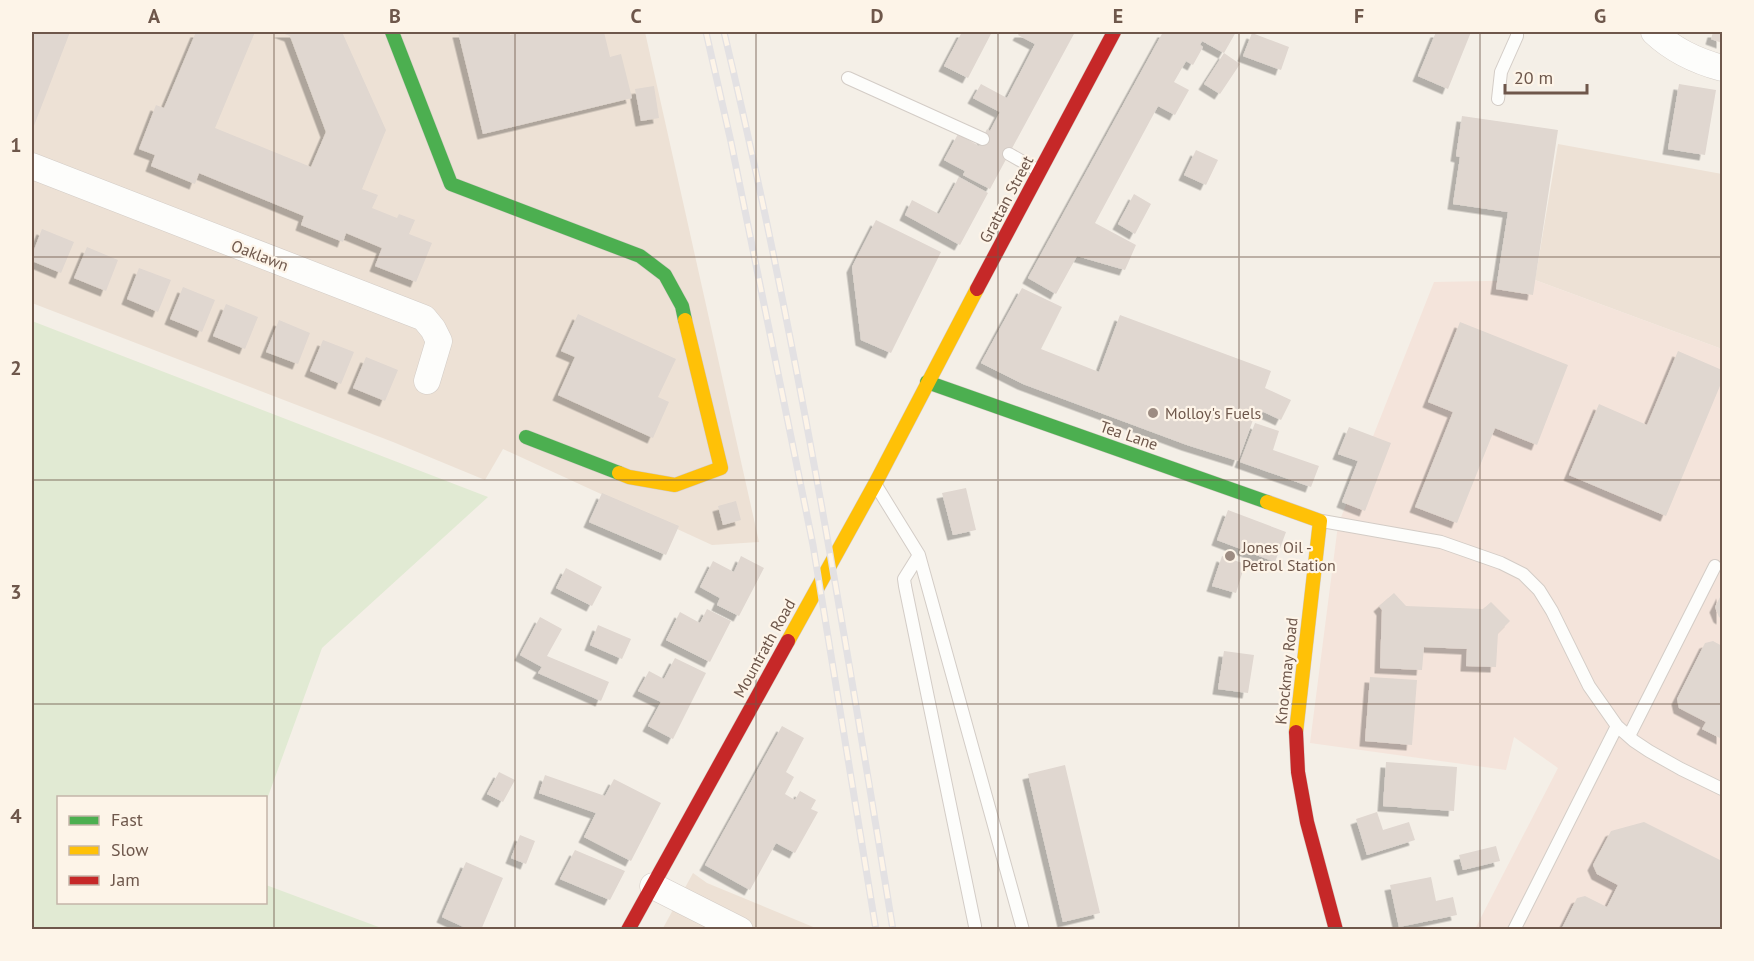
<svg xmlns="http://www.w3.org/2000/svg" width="1754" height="961" font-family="'PT Sans',sans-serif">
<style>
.residential{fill:#ede1d5}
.commercial{fill:#f4e4db}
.green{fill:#e1ead3}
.building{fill:#e0d7d0;filter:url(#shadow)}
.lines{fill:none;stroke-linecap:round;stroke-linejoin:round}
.lane-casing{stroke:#d3ccc6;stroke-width:14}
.street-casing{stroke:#d3ccc6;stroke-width:27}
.fast-casing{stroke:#d3cbc4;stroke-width:15}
.slow-casing{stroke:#d3cbc4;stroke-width:15}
.jam-casing{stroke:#d3cbc4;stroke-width:15}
.lane{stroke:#fdfdfb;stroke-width:12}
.street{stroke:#fdfdfb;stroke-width:26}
.fast{stroke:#4caf50;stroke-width:14}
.slow{stroke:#ffc107;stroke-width:14}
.jam{stroke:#c62828;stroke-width:14}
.rail-casing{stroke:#e3e1e3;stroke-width:7}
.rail{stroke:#fdf4e8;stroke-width:4.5;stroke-dasharray:14;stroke-linecap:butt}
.grid{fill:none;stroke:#6e574b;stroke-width:1.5;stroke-opacity:0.55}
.poi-dot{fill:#9d8c82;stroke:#fdf4e8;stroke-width:2}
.labels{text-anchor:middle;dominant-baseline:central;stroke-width:4.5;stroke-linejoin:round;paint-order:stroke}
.street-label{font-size:16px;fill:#6e574b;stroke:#fdf4e8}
.poi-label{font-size:16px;fill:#6e574b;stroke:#fdf4e8;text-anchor:start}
.neatline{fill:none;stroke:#6e574b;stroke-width:2}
.grid-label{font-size:20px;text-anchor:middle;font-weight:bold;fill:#6e574b}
</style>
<defs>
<filter id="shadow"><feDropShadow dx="-5.5" dy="5.5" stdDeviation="0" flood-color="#0004"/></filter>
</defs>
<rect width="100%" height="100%" fill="#f4efe7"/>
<!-- residential -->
<path class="residential" d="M32 32H645L759 542 712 545 503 449 485 480 393 442 32 303Z
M1558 144 1722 174V349L1535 280Z
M693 873 707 883 818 929 662 930Z"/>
<!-- commercial -->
<path class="commercial" d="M1535 280 1722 349V929H1475L1558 768 1514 737 1506 770 1310 743 1338 525 1434 282Z"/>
<!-- green -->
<path class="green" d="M32 321 488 497 322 648 266 802V798H58V902H266V885L384 929H32Z"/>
<!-- building -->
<path class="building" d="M33 32H70L32 131V36Z
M196 32H255L215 128 311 167 326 132 290 36 279 32H342L386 130 362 189 378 195 372 208 397 218 399 214 415 220 409 234 432 243 416 282 375 266 382 248 346 233 343 242 301 225 304 216 199 173 195 184 151 166 155 155 139 149 156 105 164 108Z
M458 32H509L510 35 525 32H604L610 57 621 54 632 98 483 134Z
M962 32H992L968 78 944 66Z
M1020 32H1075L990 189 963 175 965 171 944 160 958 134 979 146 987 129 990 131 1000 112 973 98 981 84 1007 98 1035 44 1018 35Z
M1163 32H1236L1224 53 1202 41 1200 45 1203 47 1193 65 1186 61 1174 82 1189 90 1175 115 1158 106 1095 223 1136 245 1125 270 1077 256 1056 294 1028 278Z
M1436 32H1471L1448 89 1418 76Z
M1713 32H1722V43L1711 39Z
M1252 33 1289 47 1281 70 1243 56Z
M1224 53 1240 64 1220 94 1204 84Z
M1679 84 1716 90 1705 155 1668 149Z
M654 86 659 118 641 121 635 89Z
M1462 116 1558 130 1533 295 1496 289 1508 212 1453 204 1460 157 1456 156Z
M1196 150 1218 160 1206 185 1184 175Z
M959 177 988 193 960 245 905 215 912 200 939 214Z
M1134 194 1151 204 1135 234 1118 224Z
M876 220 941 252 891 353 861 340 852 267Z
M42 229 74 242 61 273 32 261V255Z
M87 247 118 260 106 291 74 278Z
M139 268 171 280 158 312 127 299Z
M183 287 215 300 202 332 170 319Z
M1022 288 1062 307 1041 349 1099 372 1120 315 1271 371 1265 388 1291 400 1281 420 1257 409 1238 461 1187 445 1023 384 981 363Z
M226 304 258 317 245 349 213 336Z
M578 314 676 359 658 397 669 402 653 438 558 395 575 357 561 351Z
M279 320 310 333 298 364 266 352Z
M1460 322 1568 365 1537 445 1495 428 1457 523 1415 507 1453 412 1428 402Z
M323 340 354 352 341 384 310 371Z
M1678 351 1722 370V381L1666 516 1569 475 1599 404 1647 425Z
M366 357 398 370 385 401 353 388Z
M1255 423 1279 431 1273 450 1319 466 1311 487 1240 462Z
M1349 427 1391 443 1365 511 1342 502 1358 461 1338 454Z
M966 488 976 530 953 535 942 493Z
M602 493 679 526 666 555 589 522Z
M736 501 741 520 723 525 718 506Z
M1228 510 1286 532 1275 562 1217 540Z
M741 556 764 568 739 616 717 605 720 598 700 587 713 561 734 572Z
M1222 556 1245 564 1236 593 1212 586Z
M566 568 602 587 592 606 556 588Z
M1394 593 1406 606 1483 609 1491 602 1510 621 1498 633 1496 667 1466 666 1467 649 1424 647 1422 670 1380 668 1382 610 1379 606Z
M1722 593V619L1719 617 1715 607Z
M707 609 731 621 710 662 666 640 680 612 700 623Z
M540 617 562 629 547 656 609 682 601 701 538 673 542 667 520 655Z
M598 625 631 639 622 659 590 645Z
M1713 641 1722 646V739L1702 729 1706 722 1679 708 1677 699 1705 643Z
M1224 651 1254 655 1248 693 1218 689Z
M675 658 706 673 673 739 648 726 661 702 638 691 649 671 664 679Z
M1370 677 1417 680 1412 745 1365 741Z
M782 726 804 738 786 772 794 777 785 794 795 800 800 791 816 800 811 809 818 812 795 853 776 843 750 890 705 865Z
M1386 762 1457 767 1454 811 1383 806Z
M1065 765 1100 913 1063 922 1028 774Z
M499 772 515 780 503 802 487 794Z
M545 775 605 796 614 779 661 803 631 861 584 837 596 813 539 793Z
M1377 812 1383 830 1409 822 1415 840 1367 855 1356 819Z
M1644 822 1722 861V930H1561L1577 898 1585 896 1607 907 1618 885 1597 874 1593 865 1611 831Z
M520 835 535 841 526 864 511 858Z
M1496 846 1500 861 1463 870 1459 855Z
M575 850 625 871 610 900 560 879Z
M466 862 503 878 481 930H470L442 917Z
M1431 877 1436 901 1453 897 1457 915 1399 927 1390 885Z"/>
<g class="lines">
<!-- lane casing -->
<g class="lane-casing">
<path id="lane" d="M848 78 983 139
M1498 99 1501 72 1517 36V32
M1009 154 1039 171
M877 487 919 555 1023 930
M1322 521 1441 542 1501 563 1523 574 1539 590 1552 611 1589 686 1617 726 1634 741 1649 751 1681 769 1722 789
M919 555 904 579 905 586 975 926
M1629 736 1715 566
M1514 930 1617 726"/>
</g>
<!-- street casing -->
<g class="street-casing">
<path id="street" d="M1654 32C1674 51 1696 61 1722 68
M32 166 424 318 433 329 439 341 427 381
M653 886 740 930"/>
</g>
<!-- fast casing -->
<g class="fast-casing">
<path id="fast" d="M392 32 451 184 640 256 665 275 682 306 685 320
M927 382 1267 502
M526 437 619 473"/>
</g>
<!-- slow casing -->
<g class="slow-casing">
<path id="slow" d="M619 473 629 477 675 485 721 468 685 320
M1267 502 1320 521 1296 732
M788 641 875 484 977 289"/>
</g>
<!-- jam casing -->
<g class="jam-casing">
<path id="jam" d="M977 289 1114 32
M1296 732 1298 772 1307 822 1336 930
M628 930 788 641"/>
</g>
<!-- lane -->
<use href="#lane" class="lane"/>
<!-- street -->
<use href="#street" class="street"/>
<!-- fast -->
<use href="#fast" class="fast"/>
<!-- slow -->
<use href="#slow" class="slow"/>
<!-- jam -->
<use href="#jam" class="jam"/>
<!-- rail casing -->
<g class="rail-casing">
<path id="rail" d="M706 32 731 142 813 545 876 930
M724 32C795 328 844 629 893 930"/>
</g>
<!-- rail -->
<use href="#rail" class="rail"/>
</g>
<!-- grid -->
<path class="grid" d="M274 32V930M515 32V930M756 32V930M998 32V930M1239 32V930M1480 32V930M32 257H1722M32 480H1722M32 704H1722"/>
<!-- markers -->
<g class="poi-dot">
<circle cx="1153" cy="413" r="6"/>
<circle cx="1230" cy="556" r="6"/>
</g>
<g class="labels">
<!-- street labels -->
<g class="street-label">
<text transform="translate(1006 199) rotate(-62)">Grattan Street</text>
<text transform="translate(260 255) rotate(21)">Oaklawn</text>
<text transform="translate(1129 435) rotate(19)">Tea Lane</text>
<text transform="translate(764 648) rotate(-61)">Mountrath Road</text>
<text transform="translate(1286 671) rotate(-84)">Knockmay Road</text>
</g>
<!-- poi labels -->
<g class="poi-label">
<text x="1165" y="413">Molloy's Fuels</text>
<text x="1242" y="547">Jones Oil -<tspan x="1242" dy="18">Petrol Station</tspan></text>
</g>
</g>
<!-- border -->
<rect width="1754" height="961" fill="none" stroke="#fdf4e8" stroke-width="66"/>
<!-- legend -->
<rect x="57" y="796" width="210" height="108" fill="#fdf4e8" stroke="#c4b5a9" stroke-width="1.5"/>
<rect x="69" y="816" width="30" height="9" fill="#4caf50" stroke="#c4b5a9" stroke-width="1.5"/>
<text x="111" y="826" font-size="18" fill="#6e574b">Fast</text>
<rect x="69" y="846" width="30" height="9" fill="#ffc107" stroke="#c4b5a9" stroke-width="1.5"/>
<text x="111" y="856" font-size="18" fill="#6e574b">Slow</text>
<rect x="69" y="876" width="30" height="9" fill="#c62828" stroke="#c4b5a9" stroke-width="1.5"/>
<text x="111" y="886" font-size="18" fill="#6e574b">Jam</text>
<!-- scale -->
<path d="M1505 84v9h82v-9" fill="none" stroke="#6e574b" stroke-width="3"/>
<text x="1514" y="84" font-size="18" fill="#6e574b" stroke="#fdf4e8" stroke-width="4.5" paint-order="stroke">20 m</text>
<rect x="33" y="33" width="1688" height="895" class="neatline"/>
<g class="grid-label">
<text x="154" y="23">A</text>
<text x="395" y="23">B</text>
<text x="636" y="23">C</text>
<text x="877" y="23">D</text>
<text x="1118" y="23">E</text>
<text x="1359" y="23">F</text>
<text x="1600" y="23">G</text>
<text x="16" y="152">1</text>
<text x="16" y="375">2</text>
<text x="16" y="599">3</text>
<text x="16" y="823">4</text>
</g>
</svg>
